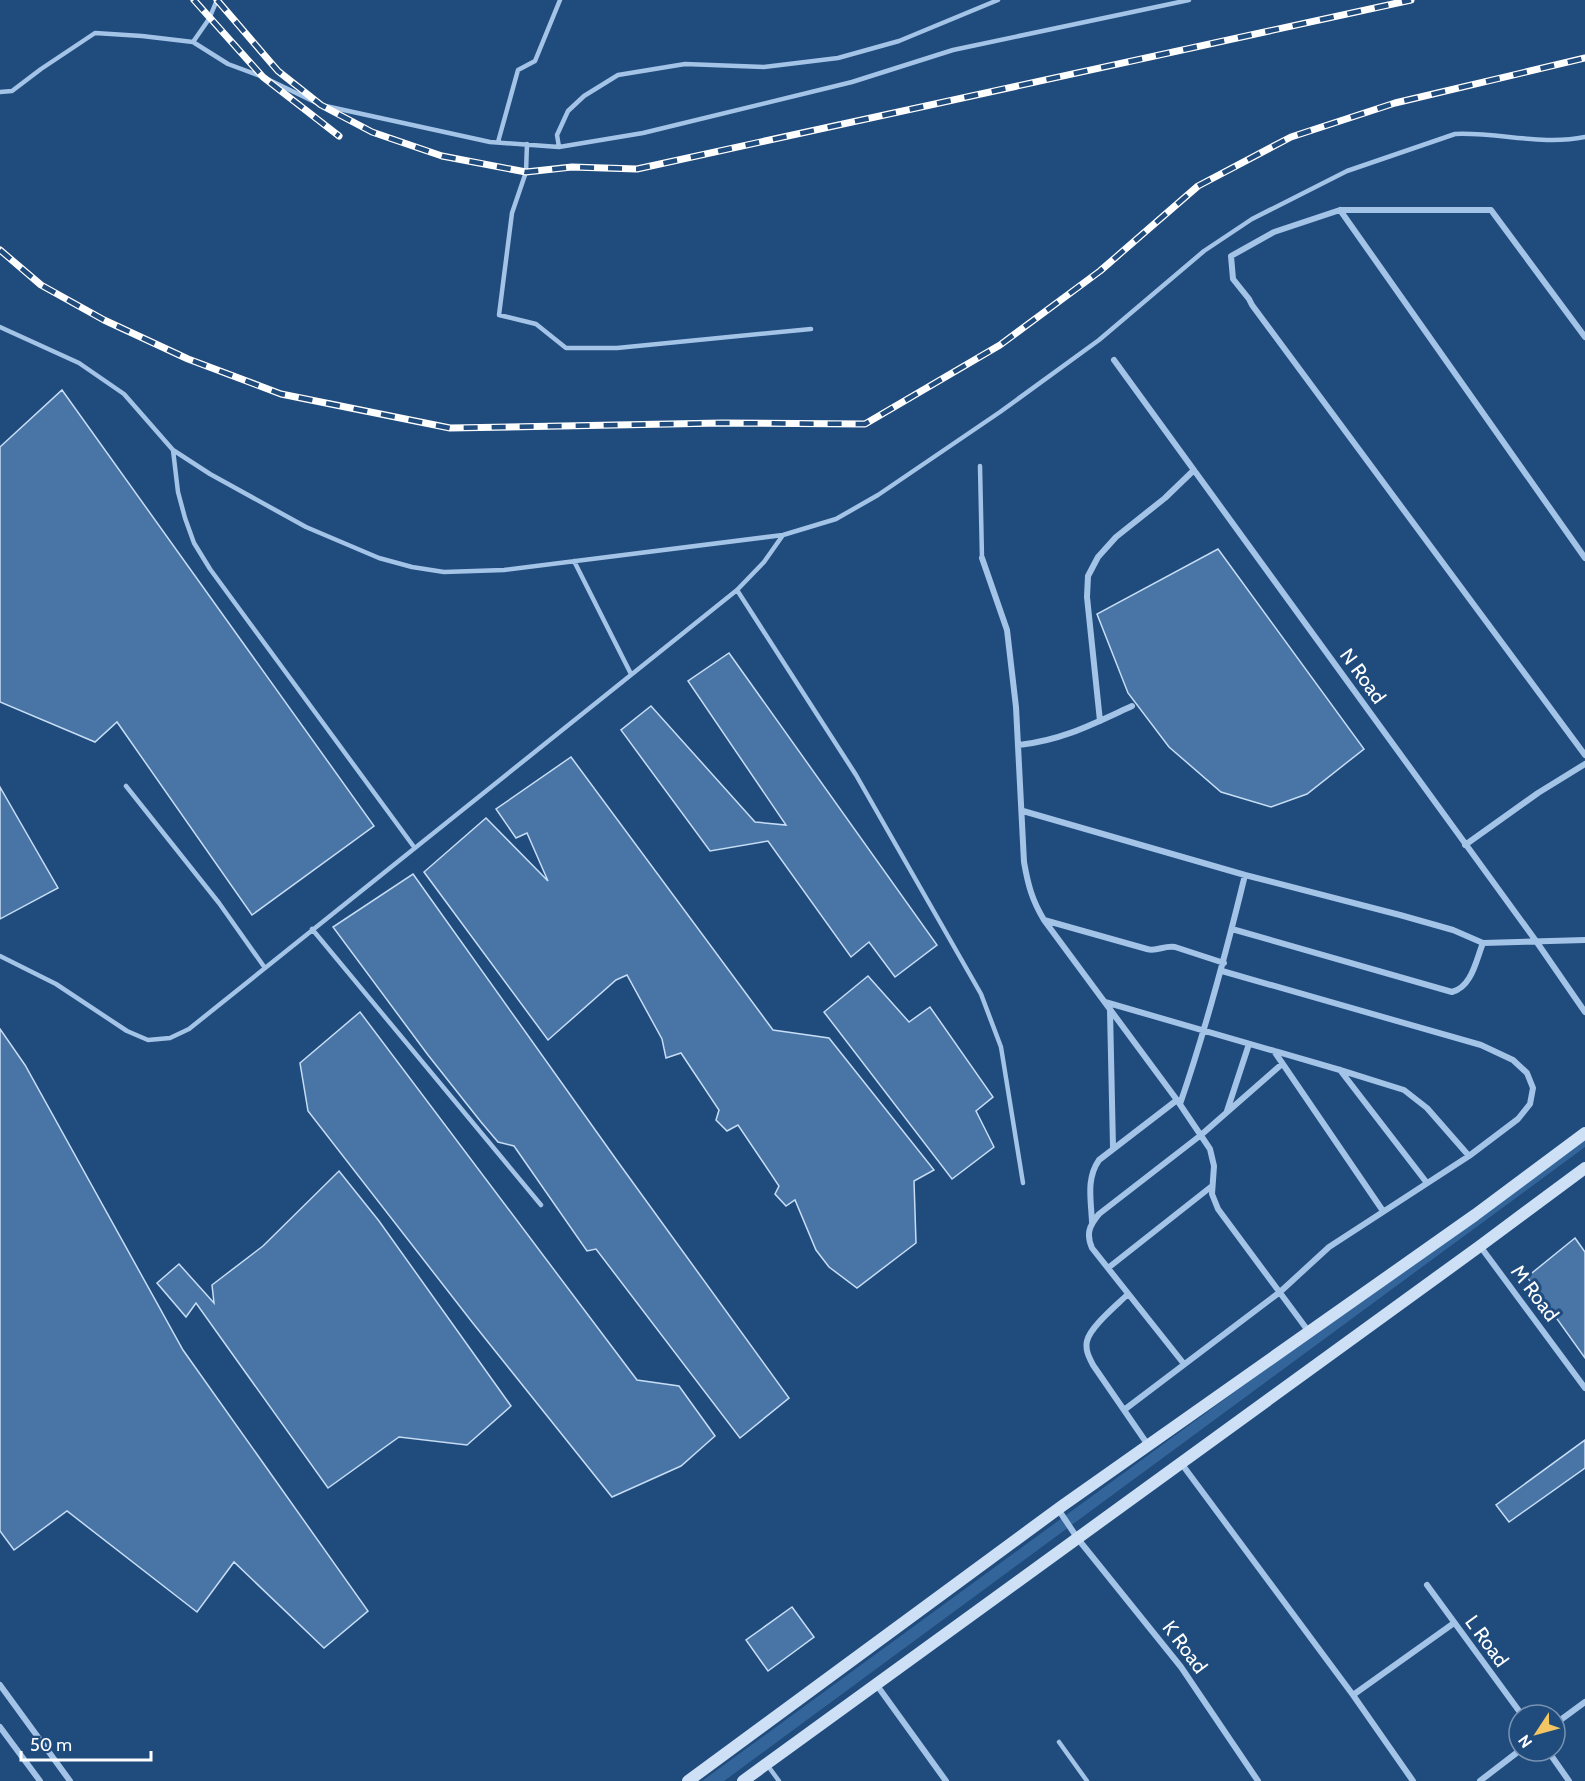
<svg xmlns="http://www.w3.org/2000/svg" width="1585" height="1781" font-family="Cabin,sans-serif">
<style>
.green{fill:#33659b}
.building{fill:#4875a6;stroke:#c6ddf5;stroke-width:1.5}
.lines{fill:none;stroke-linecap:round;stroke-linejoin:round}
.lane{stroke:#a3c3e7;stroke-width:4.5}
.street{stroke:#a3c3e7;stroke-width:6}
.secondary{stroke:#cde0f5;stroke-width:12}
.rail-casing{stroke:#fff;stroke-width:7}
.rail{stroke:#204b7d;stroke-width:4.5;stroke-dasharray:14;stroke-linecap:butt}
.labels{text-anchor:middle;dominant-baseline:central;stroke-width:6;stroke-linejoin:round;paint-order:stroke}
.street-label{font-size:20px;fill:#fff;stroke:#204b7d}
</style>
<rect width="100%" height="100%" fill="#204b7d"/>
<!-- green -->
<path class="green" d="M1585 1136V1147L724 1781H702Z"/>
<!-- building -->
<path class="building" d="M62 390 374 826 252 915 117 722 95 742 0 702V447Z
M1218 549 1364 749 1307 794 1271 807 1221 792 1169 747 1128 693 1097 614Z
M729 653 937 945 895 977 869 942 851 957 768 841 710 851 621 730 651 706 755 822 786 825 688 681Z
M571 757 773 1030 829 1038 934 1170 914 1181 916 1243 857 1288 829 1267 816 1250 795 1200 786 1206 775 1194 779 1186 738 1125 727 1131 716 1120 719 1110 681 1053 666 1058 662 1039 627 975 616 980 548 1040 424 872 486 818 548 881 527 833 516 838 496 809Z
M0 787 58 888 0 919Z
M413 874 618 1162 789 1398 740 1438 596 1249 587 1251 514 1146 498 1142 481 1122 428 1055 333 927Z
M868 976 909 1022 930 1007 993 1097 976 1111 994 1147 952 1179 824 1012Z
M360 1012 637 1380 679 1386 715 1436 681 1466 612 1497 472 1322 308 1111 300 1063Z
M0 1029 25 1065 183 1350 368 1611 324 1648 234 1562 197 1612 67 1511 14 1550 0 1531Z
M339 1171 379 1221 511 1406 467 1445 399 1437 328 1488 196 1303 186 1317 157 1283 179 1264 214 1303 212 1285 263 1246Z
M1575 1238 1585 1252V1358L1527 1277Z
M1585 1440V1468L1509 1522 1496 1505Z
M792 1607 814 1637 768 1671 746 1640Z"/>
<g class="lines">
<!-- lane -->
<path class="lane" d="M193 42 209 19 217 0
M0 92 12 91 41 69 95 33 142 36 193 42 228 64 263 77 321 105 490 142 559 147 643 133 852 82 953 50 1189 0
M498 142 518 70 535 61 560 0
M527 144 526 172 512 213 499 315 536 324 566 348H617L811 329
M559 147 557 135 568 111 584 96 618 75 685 64 764 67 838 58 899 41 998 0
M0 327 79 363 124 394 173 450 210 474 306 527 379 558 412 567 444 572 504 570 783 535 836 519 878 495 1000 412 1099 340 1204 251 1252 219 1347 171 1455 134C1499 132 1542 146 1585 137
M173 450 178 492 185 518 194 543 210 569 414 847
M980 466 982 558
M574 561 631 674
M737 590 856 775 981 994 1001 1047 1023 1183
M126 786 219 903 265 968
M312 929 541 1205
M0 956 56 984 127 1031 148 1040 170 1038 189 1029 737 590 764 562 783 535
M1059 1742 1087 1781
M768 1766 779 1781"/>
<!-- street -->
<path class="street" d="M1340 210 1585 558
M1585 337 1491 210H1340L1274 232 1231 256 1233 279 1249 299 1252 305 1585 755
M1114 360 1536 941 1585 1012
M982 558 1007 630 1016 707 1024 862C1028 885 1032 900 1044 920L1177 1100 1210 1149 1214 1166 1212 1194 1218 1209 1309 1332
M1100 721 1087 597 1088 576 1098 557 1116 537 1165 498 1194 470
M1019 745C1063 740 1093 724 1132 706
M1023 811 1245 875 1400 915 1453 930 1483 943 1585 940
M1465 845 1538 793 1585 764
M1044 920 1147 949C1157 952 1164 945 1175 947L1224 963
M1232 929 1452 992C1472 987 1476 960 1483 943
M1105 1002 1340 1070 1404 1090 1427 1108 1469 1156
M1110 1010 1113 1147
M1274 1051 1383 1211
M1340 1070 1427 1183
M1180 1104C1206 1029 1226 953 1245 875
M1227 1111 1249 1044
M1092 1222C1091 1199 1086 1179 1099 1160L1177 1100
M1480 1246 1585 1388
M1108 1268 1212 1186
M1128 1294C1117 1305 1090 1327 1087 1341 1085 1350 1089 1357 1093 1365L1148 1445
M1184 1364 1092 1248C1086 1234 1089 1226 1099 1214L1201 1135 1282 1064
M1124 1410 1280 1292 1329 1247 1469 1156 1518 1119 1530 1104 1533 1088 1527 1073 1513 1060 1481 1045 1222 971
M1181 1463 1353 1695 1413 1781
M1058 1509 1078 1539 1181 1667 1258 1781
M1427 1585 1522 1715
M876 1684 946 1781
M0 1685 70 1781
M1353 1695 1454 1623
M1555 1724 1585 1702
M0 1727 40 1781
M1548 1751 1569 1781
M1480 1781 1519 1751"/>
<!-- secondary -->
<path class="secondary" d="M688 1781 1062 1506 1475 1215 1585 1133
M743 1781 1480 1246 1585 1168"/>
<!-- rail casing -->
<g class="rail-casing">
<path id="rail" d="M194 0 263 77 339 136
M217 0 278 71 321 105 372 132 442 156 526 172 572 167 637 169 1411 0
M0 250 41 285 104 320 188 359 281 394 450 428 722 423 865 424 1000 345 1100 271 1198 186 1291 137 1395 103 1585 58"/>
</g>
<!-- rail -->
<use href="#rail" class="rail"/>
</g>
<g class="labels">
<!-- street labels -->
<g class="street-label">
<text transform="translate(1363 676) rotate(54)">N Road</text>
<text transform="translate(1535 1293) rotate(53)">M Road</text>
<text transform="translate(1487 1641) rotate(54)">L Road</text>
<text transform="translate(1185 1647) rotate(53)">K Road</text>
</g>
</g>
<!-- north arrow -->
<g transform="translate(1537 1733) rotate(234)"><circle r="28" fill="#204b7d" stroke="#7993b1" stroke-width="1.5"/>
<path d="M0-4.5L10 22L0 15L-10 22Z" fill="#f4c663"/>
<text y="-9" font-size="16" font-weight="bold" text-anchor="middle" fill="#ffffff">N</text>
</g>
<!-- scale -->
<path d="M21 1751v9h130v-9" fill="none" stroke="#ffffff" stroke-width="3"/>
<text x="30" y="1751" font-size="18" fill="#ffffff" stroke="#204b7d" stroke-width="4.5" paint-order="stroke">50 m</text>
</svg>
